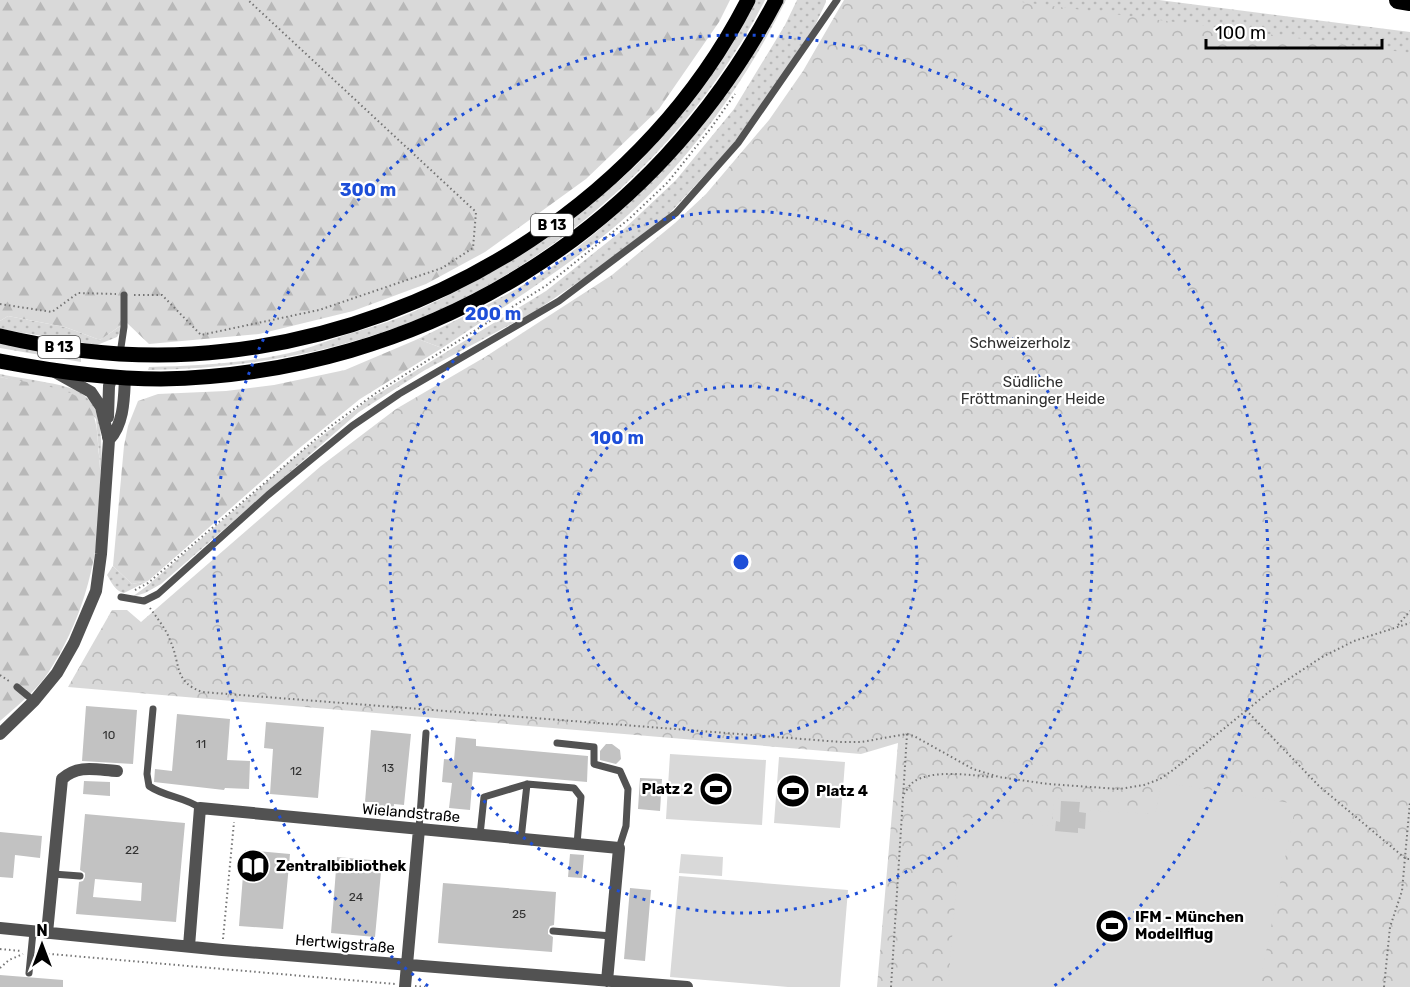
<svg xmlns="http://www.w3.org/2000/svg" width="1410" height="987" font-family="Rubik,sans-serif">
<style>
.grass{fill:url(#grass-dots)}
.forest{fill:url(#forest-firs)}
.park{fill:url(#park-crowns)}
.garden{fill:#d9d9d9}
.building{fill:#c2c2c2;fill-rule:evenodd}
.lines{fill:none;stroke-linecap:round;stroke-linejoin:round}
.path{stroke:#747474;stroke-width:2;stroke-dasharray:1.5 3;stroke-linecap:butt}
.service{stroke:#525252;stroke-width:7}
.minor{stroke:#525252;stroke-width:12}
.primary{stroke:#000;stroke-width:15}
.motorway{stroke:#000;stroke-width:18}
.ring{fill:none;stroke:#1d4ed8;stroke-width:3;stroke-dasharray:3 6}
.labels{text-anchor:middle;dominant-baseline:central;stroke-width:4.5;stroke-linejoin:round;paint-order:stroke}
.number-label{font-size:12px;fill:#303030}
.shield{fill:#fff;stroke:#4c4c4c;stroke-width:1.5}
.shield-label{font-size:14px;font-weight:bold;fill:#000}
.park-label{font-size:15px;fill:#303030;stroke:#fff}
.poi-label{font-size:15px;font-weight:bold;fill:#000;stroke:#fff;text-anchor:start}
.street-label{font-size:15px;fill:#000;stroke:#fff}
.centre{fill:#1d4ed8;stroke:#fff;stroke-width:3}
.ring-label{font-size:18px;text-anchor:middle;font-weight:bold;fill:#1d4ed8;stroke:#fff;stroke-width:4.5;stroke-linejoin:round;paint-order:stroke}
</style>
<defs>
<pattern id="grass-dots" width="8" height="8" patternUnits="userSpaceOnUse" patternTransform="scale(1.5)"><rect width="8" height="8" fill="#d9d9d9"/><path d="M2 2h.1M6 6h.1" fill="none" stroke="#b8b8b8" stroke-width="1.8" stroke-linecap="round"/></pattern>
<pattern id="forest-firs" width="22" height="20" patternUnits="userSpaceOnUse" patternTransform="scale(1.5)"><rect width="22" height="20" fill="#d9d9d9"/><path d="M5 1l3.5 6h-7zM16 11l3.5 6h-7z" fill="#b8b8b8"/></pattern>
<pattern id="park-crowns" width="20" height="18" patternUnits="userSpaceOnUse" patternTransform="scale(1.5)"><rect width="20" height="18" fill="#d9d9d9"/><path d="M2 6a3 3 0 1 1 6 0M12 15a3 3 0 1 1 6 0" fill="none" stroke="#b8b8b8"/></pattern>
</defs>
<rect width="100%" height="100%" fill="#fff"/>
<!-- grass -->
<path class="grass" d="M756 0H765C688 151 542 280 380 333 305 358 227 369 148 370L149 367C193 366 237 364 280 355 303 351 323 342 345 335 364 329 383 324 401 317 486 281 565 231 633 168 645 157 655 143 665 130 700 89 731 48 756 0Z
M784 0H786C741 91 677 179 596 242 547 280 494 313 442 348L418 339C467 314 521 291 565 257 659 185 728 105 784 0Z
M797 0H826V2L813 30 733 144 669 214 590 274 534 312 425 370 359 412 161 584 145 593 132 597 147 586 301 452 368 400 546 291 624 229 676 180 734 109 785 25Z
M956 0H1159L1410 32V54Z
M8 316 65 327 100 340 126 322 117 337 97 345 0 329V321Z
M0 343 81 357V362L0 348Z
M0 374C83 391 106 378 101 477L96 419 72 394 0 377Z
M113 566 132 584 148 581 124 593C115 591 112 583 107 575Z"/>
<!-- forest -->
<path class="forest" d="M0 0H730L719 22 659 109 586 179 485 252 426 284 353 311 259 334 149 344 126 322 100 340 65 327 8 316 0 321Z
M418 339 442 348 360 399 297 450 148 581 132 584 113 566 124 446 128 426 138 401 158 394 226 391 274 385 345 370Z
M0 377C23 382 64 386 83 400 99 414 97 436 99 455 106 529 90 610 48 673 35 692 17 706 0 721Z"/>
<!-- park -->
<path class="park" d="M844 0H1007L1410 53V987H877L898 743 861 754 68 687 112 610H127L141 622 321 466 396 409 485 357 612 275 675 223 706 194 769 120 803 71Z"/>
<!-- garden -->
<path class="garden" d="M670 754 766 760 762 825 666 819Z
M779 757 845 762 840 828 774 823Z
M1173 784 1296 804 1259 987H948L962 817 1052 826 1054 798 1081 800V810L1155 814 1161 786Z
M681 854 723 857 722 876 679 873Z
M679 876 848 890 840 987H788L670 977Z"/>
<!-- building -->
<path class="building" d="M86 706 137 710 133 764 82 761Z
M177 714 230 719 227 760 250 761 249 789 225 788 224 790 154 782 155 769 172 771Z
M266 722 324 727 318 798 270 794 273 749 264 748Z
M371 730 411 734 404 805 394 804 393 818 374 816 376 802H365Z
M456 737 476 739V746L588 756 587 782 473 772 470 810 449 808 452 783 442 782 444 759 454 760Z
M606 744H612L620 750 621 759 616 764 600 760V751Z
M640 778 662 779 660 811 638 809Z
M84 781 110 782V796L83 794Z
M1061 801 1080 802 1079 812 1086 813 1085 829 1078 828V833L1055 831 1056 821 1060 822Z
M85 814 185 823 176 922 76 914 79 882 83 881 85 877V873L80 870ZM95 879 142 883 141 901 93 897Z
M0 832 42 836 40 858 15 855 13 878 0 877Z
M245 850 290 854 283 929 239 926Z
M570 854 584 855 582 878 568 877Z
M337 857 382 861 375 937 331 933Z
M443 883 556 892 554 925 550 926 548 930V934L553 937 552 952 438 943Z
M630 888 651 890 645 961 624 959Z
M0 975 63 980V987H0Z"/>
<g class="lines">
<!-- path -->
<path class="path" d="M134 295H162L201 335 319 310 442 268 473 248 476 212 248 0
M0 304 52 312 78 293 116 294
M135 590 148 583 331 426 376 393 547 285 629 219 668 182 711 128 735 94
M150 608C157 618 166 629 170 640 181 664 173 681 202 692L841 742H861L907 734 914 736 973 769 999 777 1048 784 1119 789 1144 785 1160 779 1173 770 1269 692 1322 657 1354 641 1410 623
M1398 625 1410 611
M0 675 9 681
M1246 710 1319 786 1406 859H1410
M904 794C906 791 909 786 912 783 931 768 973 776 995 777
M223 939 234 822
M0 949 21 951
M39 953 395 984
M0 968 9 960 23 954
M415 986 427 987
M891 987 907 734
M1384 987 1390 927 1402 891 1410 802"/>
<!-- service -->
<path class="service" d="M120 354 124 327V295
M121 597 144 601 158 594 268 495 352 426 399 394 559 301 676 213 738 143 837 0
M17 687 34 701
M153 709 147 774 149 786C165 797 185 797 200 808
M557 743 594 747V764L620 771 628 789 626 826 619 848
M527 784 574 788 581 797 577 844
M419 829 426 733
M480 835 484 797 527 784 521 839
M53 874 80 876
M553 931 611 936
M29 973 33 932"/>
<!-- minor -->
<path class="minor" d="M108 417 109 386 112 376
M108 437 109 440C124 424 124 399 125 378
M0 734 34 701 57 673 74 643 96 591 101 554 109 440 101 407 91 392 55 372
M0 928 222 950 687 987
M47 933 62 779C78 764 97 770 117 771
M189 946 200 808 619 848 607 981
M405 987 419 829"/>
<!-- primary -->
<path class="primary" d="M0 336C73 353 151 360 226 351 442 327 648 196 748 0
M0 361C53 371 107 379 161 379 423 374 654 233 776 0"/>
<!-- motorway -->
<path class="motorway" d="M1398 0 1410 2"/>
</g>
<!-- distance rings -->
<g class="ring">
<circle cx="741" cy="562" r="176"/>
<circle cx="741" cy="562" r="351"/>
<path d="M428 986A527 527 0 1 1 1054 986"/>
</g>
<!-- icons -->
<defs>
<g id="stadium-disc" transform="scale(1.725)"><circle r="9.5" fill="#000" stroke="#fff"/><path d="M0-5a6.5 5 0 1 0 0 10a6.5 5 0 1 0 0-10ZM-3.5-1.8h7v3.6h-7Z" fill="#fff"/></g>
<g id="library-disc" transform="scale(1.725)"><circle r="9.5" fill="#000" stroke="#fff"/><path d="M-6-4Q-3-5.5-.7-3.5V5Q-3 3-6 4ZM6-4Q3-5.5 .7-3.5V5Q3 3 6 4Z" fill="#fff"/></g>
</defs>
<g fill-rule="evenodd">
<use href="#stadium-disc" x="716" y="789"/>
<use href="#stadium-disc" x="793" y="791"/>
<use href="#library-disc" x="253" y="866"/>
<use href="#stadium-disc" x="1112" y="926"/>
</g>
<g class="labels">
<!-- number labels -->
<g class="number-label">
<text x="109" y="735">10</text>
<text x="201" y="744">11</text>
<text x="388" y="768">13</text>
<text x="296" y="771">12</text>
<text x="132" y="850">22</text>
<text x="356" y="897">24</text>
<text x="519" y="914">25</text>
</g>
<!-- shield labels -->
<g class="shield">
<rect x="531" y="214" width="42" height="22" rx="4.5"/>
<rect x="38" y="336" width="42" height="22" rx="4.5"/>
</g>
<g class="shield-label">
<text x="552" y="225">B 13</text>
<text x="59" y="347">B 13</text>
</g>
<!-- park labels -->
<g class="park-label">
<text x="1020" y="343">Schweizerholz</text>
<text x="1033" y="382">Südliche<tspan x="1033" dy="17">Fröttmaninger Heide</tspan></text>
</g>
<!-- poi labels -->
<g class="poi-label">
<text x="693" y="789" text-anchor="end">Platz 2</text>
<text x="816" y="791">Platz 4</text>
<text x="276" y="866">Zentralbibliothek</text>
<text x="1135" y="917">IFM - München<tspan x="1135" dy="17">Modellflug</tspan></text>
</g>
<!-- street labels -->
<g class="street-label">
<text transform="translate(411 813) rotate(5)">Wielandstraße</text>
<text transform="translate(345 944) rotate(5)">Hertwigstraße</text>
</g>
</g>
<circle cx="741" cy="562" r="9" class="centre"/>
<g class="ring-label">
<text x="368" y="196">300 m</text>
<text x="493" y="320">200 m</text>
<text x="617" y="444">100 m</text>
</g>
<!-- north arrow -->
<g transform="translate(42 945)" stroke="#ffffff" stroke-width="4.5" paint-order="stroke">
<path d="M0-4.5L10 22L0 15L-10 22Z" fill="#000000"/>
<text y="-9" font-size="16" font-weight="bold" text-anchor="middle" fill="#000000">N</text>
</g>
<!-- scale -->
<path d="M1206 39v9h176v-9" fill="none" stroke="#000000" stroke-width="3"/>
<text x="1215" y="39" font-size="18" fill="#000000" stroke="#ffffff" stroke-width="4.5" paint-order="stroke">100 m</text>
</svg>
